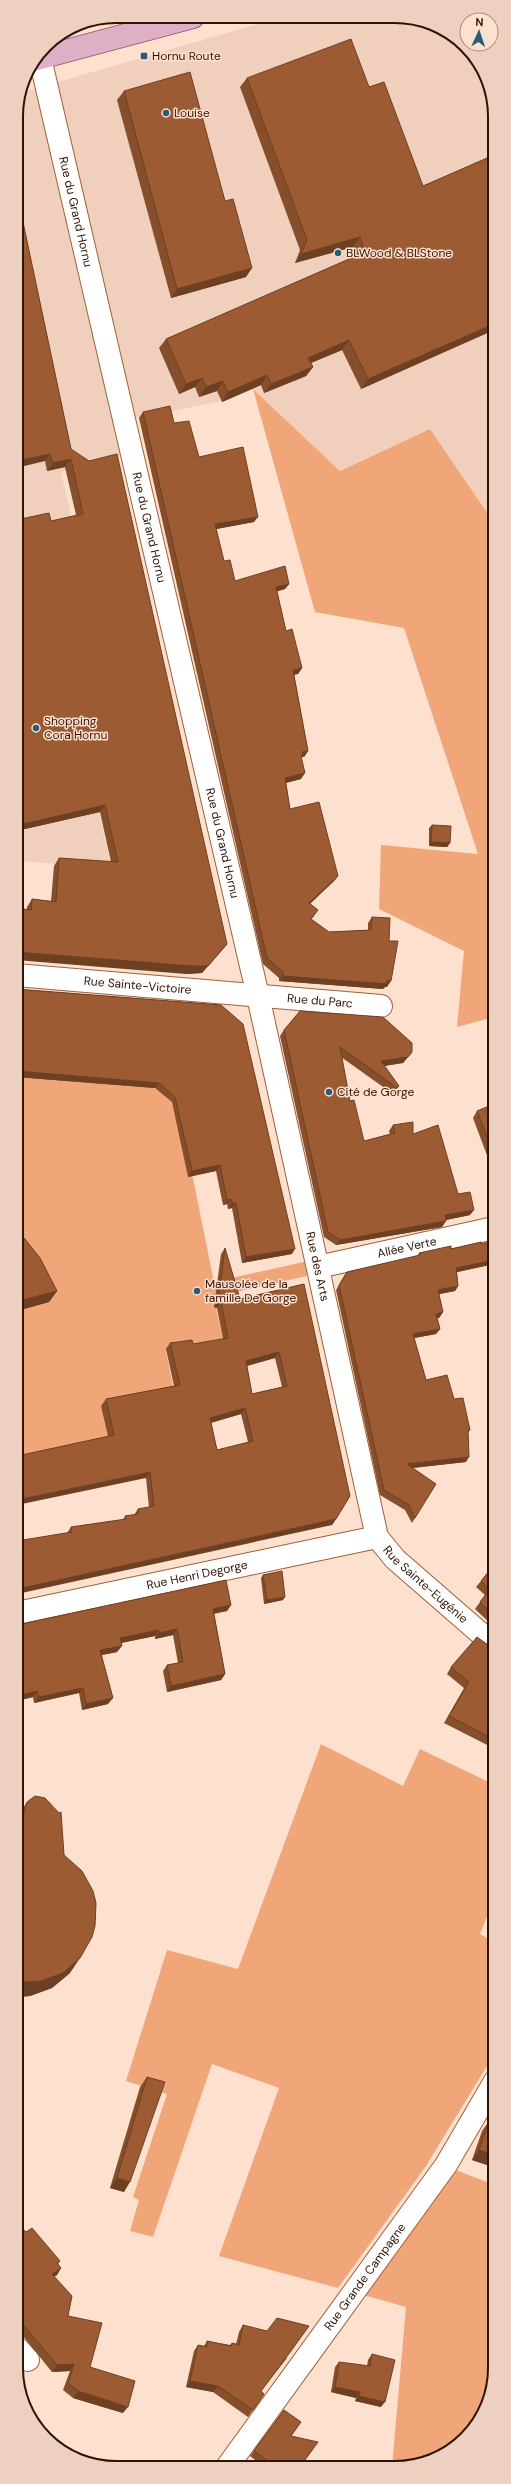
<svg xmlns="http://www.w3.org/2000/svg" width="511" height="2484" font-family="'DM Sans',sans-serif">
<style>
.built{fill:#f0cfbd}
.green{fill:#f1a67a}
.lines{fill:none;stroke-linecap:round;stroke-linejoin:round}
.minor-casing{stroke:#a15f36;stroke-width:24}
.major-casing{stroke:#935568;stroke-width:24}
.minor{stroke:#fff;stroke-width:22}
.major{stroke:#dfafc5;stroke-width:22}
.wall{fill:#864e2b;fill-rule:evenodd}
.shaded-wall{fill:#6d4023}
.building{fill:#9c5b32;stroke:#6d4023;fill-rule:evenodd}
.poi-dot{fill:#265e78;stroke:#fee0cf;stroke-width:1.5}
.labels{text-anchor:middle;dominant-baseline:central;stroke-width:3;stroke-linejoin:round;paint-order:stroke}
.poi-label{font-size:12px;fill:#2e1303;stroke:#fee0cf;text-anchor:start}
.street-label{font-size:12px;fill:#2e1303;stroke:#fee0cf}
.rim{fill:none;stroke:#2e1303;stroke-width:2}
</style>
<rect width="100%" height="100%" fill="#fee0cf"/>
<!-- built -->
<path class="built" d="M282 17 415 18 445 30 470 50 494 103V527L430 429 340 471 253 389 221 401 139 418H124L132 453 61 472 72 521 41 546 111 867 16 861V110L20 93Z"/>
<!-- green -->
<path class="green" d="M253 389 340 471 430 429 494 523V1017L457 1027 464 951 379 909 381 845 478 854 404 628 315 612Z
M16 1074 148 1085 177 1099 214 1282 317 1259 320 1273 214 1297 223 1340 166 1351 174 1391 112 1436 17 1458Z
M321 1744 403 1786 420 1749 495 1785V1896L480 1934 495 1943V2053L426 2166 338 2288 219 2256 279 2088 212 2064 153 2237 130 2231 139 2200 133 2197 167 2094 126 2081 167 1950 238 1969Z
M453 2169 495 2185V2374L487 2406 466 2439 439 2458 408 2467H392L406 2307 360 2294Z"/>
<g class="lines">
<!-- minor casing -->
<g class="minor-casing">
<g id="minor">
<path id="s1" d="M40 58 258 996 377 1537 395 1559 495 1646"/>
<path id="s2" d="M16 975 381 1006"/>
<path id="s3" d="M318 1267 494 1228"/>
<path id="s4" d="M17 1613 377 1537"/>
<path d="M17 2348 28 2360"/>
<path id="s5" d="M227 2467 446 2165 495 2081"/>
</g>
</g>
<!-- major casing -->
<g class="major-casing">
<path id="major" d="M36 59 193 17"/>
</g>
<!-- minor -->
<use href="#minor" class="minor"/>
<!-- major -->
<use href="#major" class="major"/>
</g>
<!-- wall -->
<path class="wall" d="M247 78 369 87 423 186 494 155V330L361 389 342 350 311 363 313 367 306 376 264 393 261 385 222 402 217 391 199 397 195 387 179 394 159 348 166 339 357 256 353 247 295 263 300 250 240 87Z
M124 91 246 277 171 298 117 100Z
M16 189 71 449 227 944 221 951 202 973 186 974 27 909V907L32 899 51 901 54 866 59 858 111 862 100 812 16 831V520L51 521 76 515 65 467 47 471 45 461Z
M143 412 174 423 199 457 254 522 216 529 224 561 235 581 289 584 285 589 277 591 286 631 302 668 298 674 294 675 308 751 304 757H302L301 758V779L286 783 290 809 338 876 334 881 310 904 314 916 311 919 329 932 368 930V923L372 917 387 987H385L383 989 279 981V978L263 964 139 418Z
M432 825 450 843 447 847 429 846V828Z
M16 989 221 1005 292 1254 242 1263 232 1208 228 1209 227 1204 223 1205 216 1171 188 1177 172 1102 155 1088 16 1077Z
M284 1030 412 1052 403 1063 384 1066 399 1086 393 1094 341 1057 350 1101 364 1141 390 1134 389 1131 393 1125 413 1134 458 1194 470 1215 446 1220 442 1227 336 1245 324 1237 280 1036Z
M494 1104V1174L473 1118 477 1111Z
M17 1231 57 1291 49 1302 17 1311Z
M481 1244 494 1264 457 1272 458 1286 455 1291 439 1294 443 1312 439 1318H437L440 1329 436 1334 414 1338 426 1380 454 1399 470 1430 468 1433 466 1462 412 1468 415 1518 412 1523 405 1510 380 1495 336 1290 347 1272 418 1256 419 1253Z
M225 1248 240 1299 304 1284 336 1519 332 1525 23 1540 67 1533 71 1527 123 1520 125 1516 134 1515 138 1509 149 1507 146 1478 108 1436 101 1406 106 1399 174 1386 166 1349 170 1343 193 1344 223 1339 217 1308 214 1307 221 1254ZM275 1358 282 1387 252 1394 247 1366ZM241 1414 248 1442 217 1450 211 1423Z
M495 1566V1628L475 1609 485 1595 476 1587 481 1581Z
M263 1575 283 1600 264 1604 261 1578Z
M231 1605 227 1611 214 1614 225 1674 221 1680 167 1692 163 1671 167 1665 178 1663 173 1635 155 1639V1636L121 1643 117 1652 102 1655 108 1704 82 1710 79 1693 34 1703 33 1697 17 1701V1625Z
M495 1650V1749L444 1723 464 1688 447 1674 451 1667Z
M27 1802 70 1973 52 1988 30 1996 19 1997H17V1817Z
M147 2077 124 2192 110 2188 140 2087Z
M489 2121 494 2155 487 2165 472 2160 482 2131Z
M17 2224 60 2261 58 2264 61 2268 57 2275 54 2277 68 2316 90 2367 123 2413 73 2398 63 2390 70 2371 52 2372 19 2331 17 2334Z
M243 2325 287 2358 261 2391 264 2394 248 2417 213 2392 186 2387 194 2351 198 2345 204 2346 207 2341 230 2345 232 2343 236 2344 239 2332Z
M372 2354 381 2407 355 2401 356 2398 331 2392 335 2367 339 2362 367 2366 368 2360Z
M284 2410 291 2436 300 2467H264L250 2456Z"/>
<!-- shaded-wall -->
<path class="shaded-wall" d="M360 237 353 247 295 263 301 254Z
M252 268 246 277 171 298 177 289Z
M494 324V330L361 389 368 379Z
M349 340 342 350 301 367 308 358Z
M313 367 306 376 264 393 271 384Z
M267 375 261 385 222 402 228 392Z
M202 378 195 387 179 394 186 384Z
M223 381 217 391 199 397 206 387Z
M50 454 45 461 16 468V461Z
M71 459 65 467 47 471 53 463Z
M258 517 254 522 211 530 215 524Z
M289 584 285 589 272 593 276 587Z
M302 668 298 674 289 675 293 670Z
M308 751 304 757H302L299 761 297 762 302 752Z
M305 773 301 779 281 784 285 778Z
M105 805 100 812 16 831V824Z
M431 842 450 843 447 847 429 846Z
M338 876 334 881 305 908 309 903Z
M227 944 221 951 202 973 186 974 16 960V952Z
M283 976 387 980 391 981 387 987H385L383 989 279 981Z
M412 1052 403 1063 377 1067 381 1061Z
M16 1071 159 1083 155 1088 16 1077Z
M220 1165 216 1171 188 1177 192 1171Z
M231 1199 227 1204 223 1205 227 1200Z
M232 1203H236L232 1208 228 1209Z
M474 1210 470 1215 441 1221 445 1215Z
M446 1221 442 1227 336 1245 340 1240Z
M295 1249 292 1254 242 1263 246 1257Z
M494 1260V1264L453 1273 456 1268Z
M458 1286 455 1291 435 1295 438 1290Z
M57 1291 49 1302 17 1311V1304L19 1301Z
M218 1301 221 1302 217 1308 214 1307Z
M443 1312 439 1318 433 1319 436 1314Z
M440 1329 436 1334 409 1339 413 1334Z
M279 1352 275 1358 242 1367 246 1361Z
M245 1408 241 1414 206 1424 210 1418Z
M469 1457 466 1462 403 1469 407 1464Z
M150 1472 146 1478 17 1505V1500Z
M336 1519 332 1525 17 1594V1589Z
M285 1597 283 1600 264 1604 267 1600Z
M231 1605 227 1611 209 1614 213 1609Z
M177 1629 173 1635 155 1639 159 1633Z
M159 1630 155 1636 116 1644 120 1638Z
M122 1646 117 1652 96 1656 100 1650Z
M225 1674 221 1680 167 1692 171 1686Z
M83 1688 79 1693 34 1703 39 1697Z
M37 1691 33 1697 17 1701V1696Z
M113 1698 108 1704 82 1710 86 1704Z
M80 1958 70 1973 52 1988 30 1996 17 1997V1980Z
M479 2150 494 2155 487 2165 472 2160Z
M117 2178 130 2182 124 2192 110 2188Z
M61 2268 57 2275 47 2281 52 2274Z
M74 2364 70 2371 52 2372 57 2365Z
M190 2381 218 2386 213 2392 186 2387Z
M335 2387 360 2392 356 2398 331 2392Z
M78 2391 128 2407 123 2413 73 2398Z
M359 2396 385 2402 381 2407 355 2401Z"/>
<!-- building -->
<path class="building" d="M351 39 369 87 384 82 423 186 494 155V324L368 379 349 340 308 358 313 367 271 384 267 375 228 392 223 381 206 387 202 378 186 384 166 339 365 252 360 237 301 254 307 240 247 78Z
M190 72 225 201 233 199 252 268 177 289 124 91Z
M16 189 71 449 89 461 117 454 227 944 208 966H192L16 952V908L31 910 32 899 56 902 59 858 118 862 105 805 28 823 16 824V520L49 513 51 521 83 514 71 459 53 463 50 454 16 461Z
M170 406 174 423 189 421 199 457 243 447 258 517 215 524 224 561 230 560 235 581 285 566 289 584 276 587 286 631 292 629 302 668 293 670 308 751 302 752 303 755 301 756 305 773 285 778 290 809 319 802 338 876 309 903 318 910 311 919 329 932 371 930 372 917 390 918 389 941H398L391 981 387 980V984L283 976V972L267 958 143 412Z
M432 825 451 826 450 843 431 842Z
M16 989 221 1005 243 1024 295 1249 246 1257 236 1203H232L231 1199 227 1200 220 1165 192 1171 175 1097 159 1083 16 1071Z
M300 1011 383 1017 412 1043V1052L408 1057 381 1061 399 1086 397 1088 340 1047 350 1101 354 1100 364 1141 395 1133 393 1125 413 1122V1134L438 1125 458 1194 470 1192 474 1210 445 1215 446 1221 340 1240 328 1232 284 1030Z
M494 1104V1155L477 1111Z
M17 1231 25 1239 40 1258 57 1291 19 1301 17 1295Z
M494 1241V1260L456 1268 458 1286 438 1290 443 1312 436 1314 440 1329 413 1334 426 1380 447 1375 454 1399 463 1398 470 1430H468L469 1457 407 1464 436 1484 415 1518 409 1505 384 1490 339 1285 347 1272 420 1255 419 1253 451 1246V1249L481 1242V1244Z
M225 1248 240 1299 304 1284 350 1496 336 1519 17 1589V1512L23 1540 72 1532 71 1527 126 1519 125 1516 138 1514V1509L154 1506 150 1472 17 1500V1456L114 1435 106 1399 180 1385 170 1343 192 1340 193 1344 228 1338 221 1302 218 1301ZM279 1352 287 1386 252 1394 246 1361ZM245 1408 253 1441 217 1450 210 1418Z
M494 1565 495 1566V1617L480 1602 490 1589 481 1581Z
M282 1571 285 1597 267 1600 263 1575Z
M226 1580 231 1605 213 1609 225 1674 171 1686 167 1665 183 1662 177 1629 159 1633V1630L120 1638 122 1646 100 1650 113 1698 86 1704 83 1688 39 1697 37 1691 17 1696V1625Z
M477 1637 495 1650V1740L449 1716 469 1682 451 1667Z
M35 1796 45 1798 59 1813 61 1812 64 1855 82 1871 93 1891 96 1903 95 1926 92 1937 80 1958 63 1973 41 1981 29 1982 17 1980V1858L19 1821H22L21 1816 23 1815 27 1802Z
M147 2077 165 2082 130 2182 117 2178Z
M489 2121 495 2123V2152L494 2155 479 2150Z
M17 2224 26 2232 32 2228 60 2261 57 2263 61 2268 52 2274 72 2296 68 2316 102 2323 90 2367 135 2381 128 2407 78 2391 68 2383 74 2364 57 2365 20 2321V2329L17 2331Z
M277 2318 309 2326 291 2351 261 2391 264 2394 253 2410 218 2386 190 2381 198 2345 207 2347V2341L231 2346 232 2343 239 2345 243 2325 267 2331Z
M372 2354 395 2360 385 2402 359 2396 360 2392 335 2387 339 2362 370 2366Z
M284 2410 301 2422 291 2436 318 2442 300 2467H276L254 2451Z"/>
<!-- markers -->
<g class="poi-dot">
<rect x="140" y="52" width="8" height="8" rx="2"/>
<circle cx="166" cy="113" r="4"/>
<circle cx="338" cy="253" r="4"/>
<circle cx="36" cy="728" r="4"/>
<circle cx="329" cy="1092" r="4"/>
<circle cx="197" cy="1291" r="4"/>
</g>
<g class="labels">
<!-- poi labels -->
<g class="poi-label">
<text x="152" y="56">Hornu Route</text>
<text x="174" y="113">Louise</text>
<text x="346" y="253">BLWood &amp; BLStone</text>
<text x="44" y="721">Shopping<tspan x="44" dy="14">Cora Hornu</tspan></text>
<text x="337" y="1092">Cité de Gorge</text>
<text x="205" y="1284">Mausolée de la<tspan x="205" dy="14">famille De Gorge</tspan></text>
</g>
<!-- street labels -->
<g class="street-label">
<text stroke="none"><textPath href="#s1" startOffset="158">Rue du Grand Hornu</textPath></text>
<text stroke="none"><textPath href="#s1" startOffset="482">Rue du Grand Hornu</textPath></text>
<text stroke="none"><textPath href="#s1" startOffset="806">Rue du Grand Hornu</textPath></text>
<text stroke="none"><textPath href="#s2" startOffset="122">Rue Sainte-Victoire</textPath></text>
<text stroke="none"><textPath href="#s2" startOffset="305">Rue du Parc</textPath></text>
<text stroke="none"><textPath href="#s3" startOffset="91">Allée Verte</textPath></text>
<text stroke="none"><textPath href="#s1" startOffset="1240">Rue des Arts</textPath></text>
<text stroke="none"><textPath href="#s4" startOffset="184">Rue Henri Degorge</textPath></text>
<text stroke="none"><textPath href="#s1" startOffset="1585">Rue Sainte-Eugénie</textPath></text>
<text stroke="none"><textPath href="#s5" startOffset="235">Rue Grande Campagne</textPath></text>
</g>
</g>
<!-- crop -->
<path d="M0 0H511V2484H0ZM116 23H395A93 93 0 0 1 488 116V2368A93 93 0 0 1 395 2461H116A93 93 0 0 1 23 2368V116A93 93 0 0 1 116 23Z" fill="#edd0bf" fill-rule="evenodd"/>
<path class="rim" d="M116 23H395A93 93 0 0 1 488 116V2368A93 93 0 0 1 395 2461H116A93 93 0 0 1 23 2368V116A93 93 0 0 1 116 23Z"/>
<!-- north arrow -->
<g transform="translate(479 32) rotate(3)"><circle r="19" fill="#fee0cf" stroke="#ab8e7d"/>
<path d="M0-3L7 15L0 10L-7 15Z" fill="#265e78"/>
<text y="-6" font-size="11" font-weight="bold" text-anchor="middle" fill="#2e1303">N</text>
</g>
</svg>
